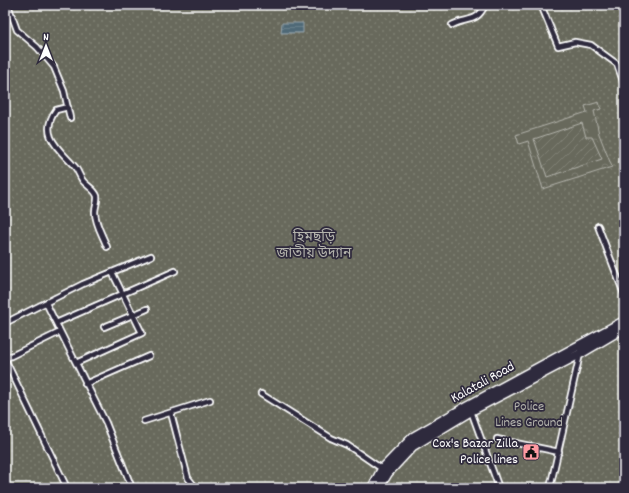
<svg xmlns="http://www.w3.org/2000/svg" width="629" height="493" font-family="Dekko,'Noto Sans Bengali',sans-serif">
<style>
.grass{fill:url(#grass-dots);stroke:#b4b4ad}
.forest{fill:url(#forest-crowns);stroke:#b4b4ad}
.garden{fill:url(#garden-furrows);stroke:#b4b4ad}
.water{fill:url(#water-rules);stroke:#96a5ad}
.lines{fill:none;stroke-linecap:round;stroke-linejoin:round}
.minor-casing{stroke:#fff;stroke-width:8}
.trunk-casing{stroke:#fff;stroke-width:11}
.minor{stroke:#2f2a3d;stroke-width:4.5}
.trunk{stroke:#2f2a3d;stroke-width:8}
.labels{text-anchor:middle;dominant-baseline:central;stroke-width:3.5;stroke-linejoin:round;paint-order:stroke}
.park-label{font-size:14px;fill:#b4b4ad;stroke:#2f2a3d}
.street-label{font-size:14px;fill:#fff;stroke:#2f2a3d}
.poi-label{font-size:14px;fill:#fff;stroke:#2f2a3d;text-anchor:end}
</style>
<defs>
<pattern id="grass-dots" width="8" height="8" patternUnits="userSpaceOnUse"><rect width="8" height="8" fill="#68695b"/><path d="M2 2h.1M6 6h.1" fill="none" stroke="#7f8074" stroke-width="1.8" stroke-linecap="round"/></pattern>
<pattern id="forest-crowns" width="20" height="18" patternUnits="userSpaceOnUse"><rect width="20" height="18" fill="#68695b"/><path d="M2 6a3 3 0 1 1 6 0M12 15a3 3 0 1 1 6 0" fill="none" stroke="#7f8074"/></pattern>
<pattern id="garden-furrows" width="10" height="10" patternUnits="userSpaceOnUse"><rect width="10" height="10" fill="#68695b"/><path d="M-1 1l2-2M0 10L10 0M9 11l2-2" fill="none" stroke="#7f8074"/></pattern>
<pattern id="water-rules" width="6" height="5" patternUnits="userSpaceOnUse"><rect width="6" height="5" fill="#506977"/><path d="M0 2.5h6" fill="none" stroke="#6a808b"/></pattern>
</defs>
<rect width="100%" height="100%" fill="#2f2a3d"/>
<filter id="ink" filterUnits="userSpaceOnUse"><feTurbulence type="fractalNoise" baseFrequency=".025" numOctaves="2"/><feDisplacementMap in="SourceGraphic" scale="8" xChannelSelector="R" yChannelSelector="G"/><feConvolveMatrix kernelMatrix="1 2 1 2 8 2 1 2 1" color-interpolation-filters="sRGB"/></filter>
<g filter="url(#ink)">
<!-- grass -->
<path class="grass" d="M5 5H624V488H5Z"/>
<!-- forest -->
<path class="forest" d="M599 102 601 109 594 111 599 134 612 167 543 189 528 141 519 144 516 135 587 112 585 106Z"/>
<!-- garden -->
<path class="garden" d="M582 123 586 137H592L602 159 547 177 534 139Z"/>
<!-- water -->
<path class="water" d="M282 23H303V33H281Z"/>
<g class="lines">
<!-- minor casing -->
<g class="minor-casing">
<path id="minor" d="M8 5 17 30 37 47 54 67 64 91 70 118
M541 5 558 46 575 42 591 45 617 64 624 84
M452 25C466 17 477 24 485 5
M68 107 56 110C38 135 59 149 75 167 79 172 80 179 85 183 89 187 95 190 97 196 98 201 95 207 95 212 95 224 103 236 107 247
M598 226 624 294
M46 303 106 423 132 488
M5 323 83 284 151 256
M56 323 175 271
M104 327 147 309
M5 359 67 488
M5 359 60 332
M76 363 142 333 112 272
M85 384 149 356
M261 394 331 438 347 445 382 469
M471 411 499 488
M171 413 188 478 196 488
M144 421 210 400
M497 439 559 452
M550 488 580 354"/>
</g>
<!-- trunk casing -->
<g class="trunk-casing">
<path id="trunk" d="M372 488 382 469 413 437 469 405 624 321
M379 488 388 473 413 446 471 411 580 354 624 328"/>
</g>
<!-- minor -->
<use href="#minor" class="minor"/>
<!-- trunk -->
<use href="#trunk" class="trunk"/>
</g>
</g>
<!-- icons -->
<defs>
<g id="civic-square" transform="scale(0.9)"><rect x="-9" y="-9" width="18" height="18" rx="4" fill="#ff9aa2" stroke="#2f2a3d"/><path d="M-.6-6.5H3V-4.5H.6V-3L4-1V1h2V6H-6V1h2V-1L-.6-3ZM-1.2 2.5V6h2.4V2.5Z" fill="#111"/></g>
</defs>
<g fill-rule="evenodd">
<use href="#civic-square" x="531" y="452"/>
</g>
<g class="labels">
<!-- park labels -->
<g class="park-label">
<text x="314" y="238">হিমছড়ি<tspan x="314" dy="16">জাতীয় উদ্যান</tspan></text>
<text x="529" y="407">Police<tspan x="529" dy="16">Lines Ground</tspan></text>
</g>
<!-- street labels -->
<g class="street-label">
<text transform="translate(483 383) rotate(-29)">Kalatali Road</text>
</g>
<!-- poi labels -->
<g class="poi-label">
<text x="518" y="444">Cox's Bazar Zilla<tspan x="518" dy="16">Police lines</tspan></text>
</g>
</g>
<!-- margin -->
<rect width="629" height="493" fill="none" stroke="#2f2a3d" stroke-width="20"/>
<rect x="10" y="10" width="609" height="473" fill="none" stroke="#fff" stroke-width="1.5" filter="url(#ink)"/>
<!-- north arrow -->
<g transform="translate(46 46)" stroke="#2f2a3d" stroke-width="3" paint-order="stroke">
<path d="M0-3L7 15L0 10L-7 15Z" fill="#ffffff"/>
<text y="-6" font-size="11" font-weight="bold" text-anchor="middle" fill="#ffffff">N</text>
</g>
</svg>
